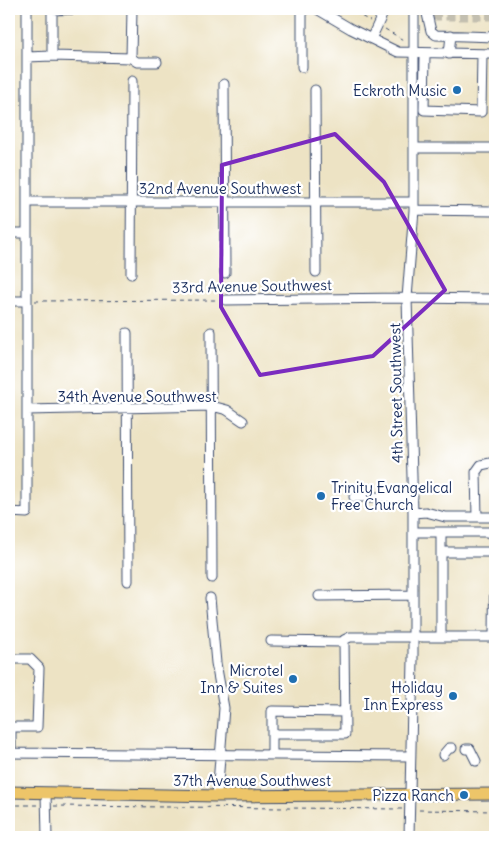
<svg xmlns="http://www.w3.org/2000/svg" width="504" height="846" font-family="Delius,sans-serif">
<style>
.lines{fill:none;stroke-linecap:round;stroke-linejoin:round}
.minor-tunnel{stroke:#c3bfb0;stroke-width:9;stroke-dasharray:9 4.5;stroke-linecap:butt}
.minor-casing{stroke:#3a4a6d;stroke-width:11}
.major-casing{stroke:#3a4a6d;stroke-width:13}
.path{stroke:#3a4a6d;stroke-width:1;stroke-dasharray:4 4;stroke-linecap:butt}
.minor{stroke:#fff;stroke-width:9}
.major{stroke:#edc569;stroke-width:11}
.marked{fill:none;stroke:#7b2cbf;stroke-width:4;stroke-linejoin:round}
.poi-dot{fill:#1f6fb2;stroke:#fff;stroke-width:2}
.labels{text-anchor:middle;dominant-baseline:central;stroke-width:4.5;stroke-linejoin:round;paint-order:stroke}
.poi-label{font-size:15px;fill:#1b2f5e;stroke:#fff;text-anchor:end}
.street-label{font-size:15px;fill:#1b2f5e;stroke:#fff}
</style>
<rect width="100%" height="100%" fill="#fff"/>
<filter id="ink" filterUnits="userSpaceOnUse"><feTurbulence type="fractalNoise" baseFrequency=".02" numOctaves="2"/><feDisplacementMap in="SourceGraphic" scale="10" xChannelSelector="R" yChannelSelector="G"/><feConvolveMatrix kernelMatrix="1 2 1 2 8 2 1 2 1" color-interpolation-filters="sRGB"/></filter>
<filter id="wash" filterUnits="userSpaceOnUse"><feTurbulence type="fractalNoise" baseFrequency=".0096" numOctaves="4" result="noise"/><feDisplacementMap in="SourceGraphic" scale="20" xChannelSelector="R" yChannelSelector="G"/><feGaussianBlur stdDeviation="1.12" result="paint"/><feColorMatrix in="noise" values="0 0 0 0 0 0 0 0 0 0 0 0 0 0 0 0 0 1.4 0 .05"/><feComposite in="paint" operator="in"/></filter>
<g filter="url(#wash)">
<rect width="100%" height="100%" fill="#ede3c4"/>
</g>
<g filter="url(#ink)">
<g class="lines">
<!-- minor-tunnel -->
<path class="minor-tunnel" d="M432 16H495"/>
<!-- minor casing -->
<g class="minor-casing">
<path id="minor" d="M84 9 52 10V56L131 58 132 9
M302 9V67
M317 9 351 29 398 52 495 54
M427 14 431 31 436 35 495 37
M371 39 385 9
M425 54 424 110 481 112 482 54
M449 54 451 35
M27 57 52 56
M131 58 137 62H157
M224 84 225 273
M315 90 316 272
M414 148H495
M27 202H414
M414 210 495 211
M9 233H26
M131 274 132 81
M226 300 407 298 495 299
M9 301H26
M211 332 212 578
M127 333 128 581
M27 410 212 406 227 410 243 421
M354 497H413
M9 512 27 513V9
M413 513 426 512 445 517H495
M477 517 476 472 481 465 495 462
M413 532H488L495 537 494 637
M441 532V552
M319 596 413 595
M210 598 216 663 224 708 217 796
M441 637V552H495
M271 641 344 642
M9 659H30L39 668 37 727H11V753
M272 734V711L345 712
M466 749H470L476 761
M9 753 410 756
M272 755V734H345L344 640 350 637H495
M443 755 449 748H452
M46 793 47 837
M409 837 413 660V513L407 298 414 210V9"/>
</g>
<!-- major casing -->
<g class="major-casing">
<path id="major" d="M9 792 217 796 495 794"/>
</g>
<!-- path -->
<path class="path" d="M348 9 370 21
M385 29 405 41
M35 301 218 300
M9 805H37
M54 806 402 809
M419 810 495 811"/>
<!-- minor -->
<use href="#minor" class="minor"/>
<!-- major -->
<use href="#major" class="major"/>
</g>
</g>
<!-- marked area -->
<path class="marked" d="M335 134 384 182 445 290 373 356 260 375 221 307 222 165Z"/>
<!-- markers -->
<g class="poi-dot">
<circle cx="457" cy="90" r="5"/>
<circle cx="321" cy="496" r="5"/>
<circle cx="293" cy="679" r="5"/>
<circle cx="453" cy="696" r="5"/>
<circle cx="464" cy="795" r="5"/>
</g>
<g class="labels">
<!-- poi labels -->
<g class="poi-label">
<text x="447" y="90">Eckroth Music</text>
<text x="331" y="487" text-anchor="start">Trinity Evangelical<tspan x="331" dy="17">Free Church</tspan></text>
<text x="283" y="670">Microtel<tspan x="283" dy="17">Inn &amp; Suites</tspan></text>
<text x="443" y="687">Holiday<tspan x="443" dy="17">Inn Express</tspan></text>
<text x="454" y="795">Pizza Ranch</text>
</g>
<!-- street labels -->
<g class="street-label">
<text x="220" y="188">32nd Avenue Southwest</text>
<text transform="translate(252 286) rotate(-1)">33rd Avenue Southwest</text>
<text transform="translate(396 393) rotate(-91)">4th Street Southwest</text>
<text x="137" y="396">34th Avenue Southwest</text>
<text x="252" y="780">37th Avenue Southwest</text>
</g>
</g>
<!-- margin -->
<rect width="504" height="846" fill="none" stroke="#fff" stroke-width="30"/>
</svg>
